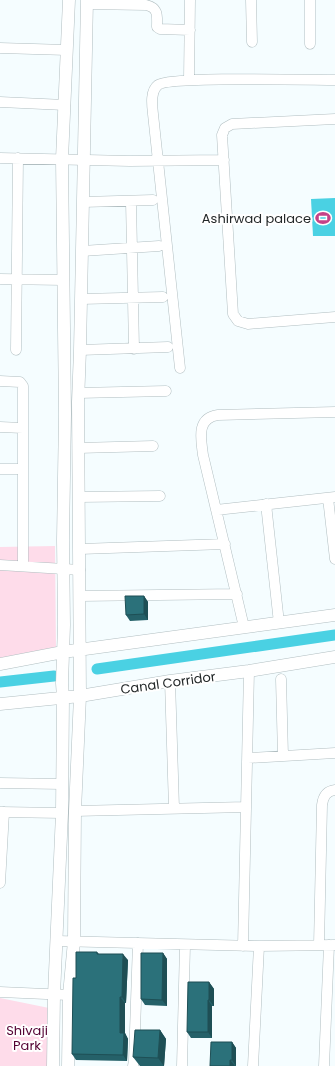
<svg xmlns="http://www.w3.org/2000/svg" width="335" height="1066" font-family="Poppins,sans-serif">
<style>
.green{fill:#fedcea}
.water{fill:#4ad1e3}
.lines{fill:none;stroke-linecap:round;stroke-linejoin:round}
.canal{stroke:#4ad1e3;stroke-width:11}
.minor-casing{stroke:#b1bec1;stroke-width:11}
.tertiary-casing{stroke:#b1bec1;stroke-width:13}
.minor{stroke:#fff;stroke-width:10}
.tertiary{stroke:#fff;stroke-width:12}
.wall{fill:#256169}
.shaded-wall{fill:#1e4f55}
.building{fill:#2b717a;stroke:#1e4f55}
.labels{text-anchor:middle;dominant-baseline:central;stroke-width:4;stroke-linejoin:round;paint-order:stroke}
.poi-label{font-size:13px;fill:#232829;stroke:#fff;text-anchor:end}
.street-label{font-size:13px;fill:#232829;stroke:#fff}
.park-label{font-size:13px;fill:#540434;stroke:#fff}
</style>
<rect width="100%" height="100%" fill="#f5fdff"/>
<!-- green -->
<path class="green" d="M55 546 56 650 0 658V547Z
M0 998 54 1009 53 1066H0Z"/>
<!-- water -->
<path class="water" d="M335 198V236H313L311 199Z"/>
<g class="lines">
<!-- canal -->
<path class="canal" d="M97 669 335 635
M0 682 54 676"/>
<!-- minor casing -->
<g class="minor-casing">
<path id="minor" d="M251 0 252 42
M310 0V44
M87 4 146 5C159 8 157 16 157 27L160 29 190 30
M0 48 67 50
M189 80 190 0
M0 102 65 105
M335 119 232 124 225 128 222 135 233 314 238 321 248 324 335 317
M0 158 130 161 224 160
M131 201 134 349
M83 202 153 200
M82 251 159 246
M0 279 64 280
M81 299 163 297
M16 350 18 158
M80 350 168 347
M180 368 153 114C152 105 150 91 158 85 169 76 311 80 335 80
M0 381 20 382 23 386V566
M78 393 166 391
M0 427 23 428
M78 448 153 446
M0 469H23
M79 497 160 496
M328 498 335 559
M266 504 279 623
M216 510 335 497
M80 549 225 544
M0 565 80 570
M80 596 237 594
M244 627 203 455C201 439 196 418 218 415L335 412
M281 679 283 756
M170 681 174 808
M248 758 335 753
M0 783 62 784
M75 811 246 807
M0 812 62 813
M0 883 4 812
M57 941 259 946 335 945
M319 945 322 805C323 797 326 791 335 790
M243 946 249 671
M0 992 69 995
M133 1066 134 1060 138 943
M182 1066 185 945
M253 1066 259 946
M324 1066 329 945"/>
</g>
<!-- tertiary casing -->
<g class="tertiary-casing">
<path id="tertiary" d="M0 664 63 652 335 615
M0 704 80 696 170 681 249 671 335 657
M53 1066 54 995 62 813 63 698 62 683 64 625 63 540 65 414 62 159 69 0
M68 1066 69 995 74 941 75 811 80 696 78 402 80 350 87 0"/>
</g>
<!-- minor -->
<use href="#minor" class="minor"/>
<!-- tertiary -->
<use href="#tertiary" class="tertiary"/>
</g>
<!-- wall -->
<path class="wall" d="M144 596 148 602V620L130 621 126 615Z
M97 952 99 954 128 960 126 1003H125V1033L128 1039 127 1061 76 1060 72 1054 76 978Z
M163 953 167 959V1006L145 1005 141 999Z
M209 982 214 989V1006H212V1038H191L187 1032Z
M160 1030 166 1039 164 1066H140L133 1057Z
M232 1042 236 1048V1066H210Z"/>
<!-- shaded-wall -->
<path class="shaded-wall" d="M144 596 148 602V620L144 614Z
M163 953 167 959V1006L162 1000Z
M123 954 128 960 126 1003 122 997Z
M209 982 214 989V1006L209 1000Z
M120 997 125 1003V1033L128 1039 127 1061 123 1055 120 1033Z
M208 1000 212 1006V1038L208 1032Z
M160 1030 166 1039 164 1066 158 1058Z
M232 1042 236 1048V1066L232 1060Z
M230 1060 235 1066H230Z"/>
<!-- building -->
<path class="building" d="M125 596H144V614L126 615Z
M76 952H97V954H123L122 997H120V1033H124L123 1055 72 1054 73 978H76Z
M141 953H163L162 1000 141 999Z
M188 982H209V1000H208V1032H187Z
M135 1030H160L158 1058 133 1057Z
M211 1042H232V1060H230V1066H210Z"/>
<!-- icons -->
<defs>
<g id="stadium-bare" transform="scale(1.2)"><path d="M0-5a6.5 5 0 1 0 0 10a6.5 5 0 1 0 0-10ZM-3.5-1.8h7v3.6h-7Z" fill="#c54288" stroke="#fff" stroke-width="2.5" paint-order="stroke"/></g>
</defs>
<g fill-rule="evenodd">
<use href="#stadium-bare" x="323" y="218"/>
</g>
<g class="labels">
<!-- poi labels -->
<g class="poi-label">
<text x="311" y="218">Ashirwad palace</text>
</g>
<!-- street labels -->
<g class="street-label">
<text transform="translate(168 683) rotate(-8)">Canal Corridor</text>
</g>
<!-- park labels -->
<g class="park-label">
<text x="27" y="1030">Shivaji<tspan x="27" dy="15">Park</tspan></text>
</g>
</g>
</svg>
